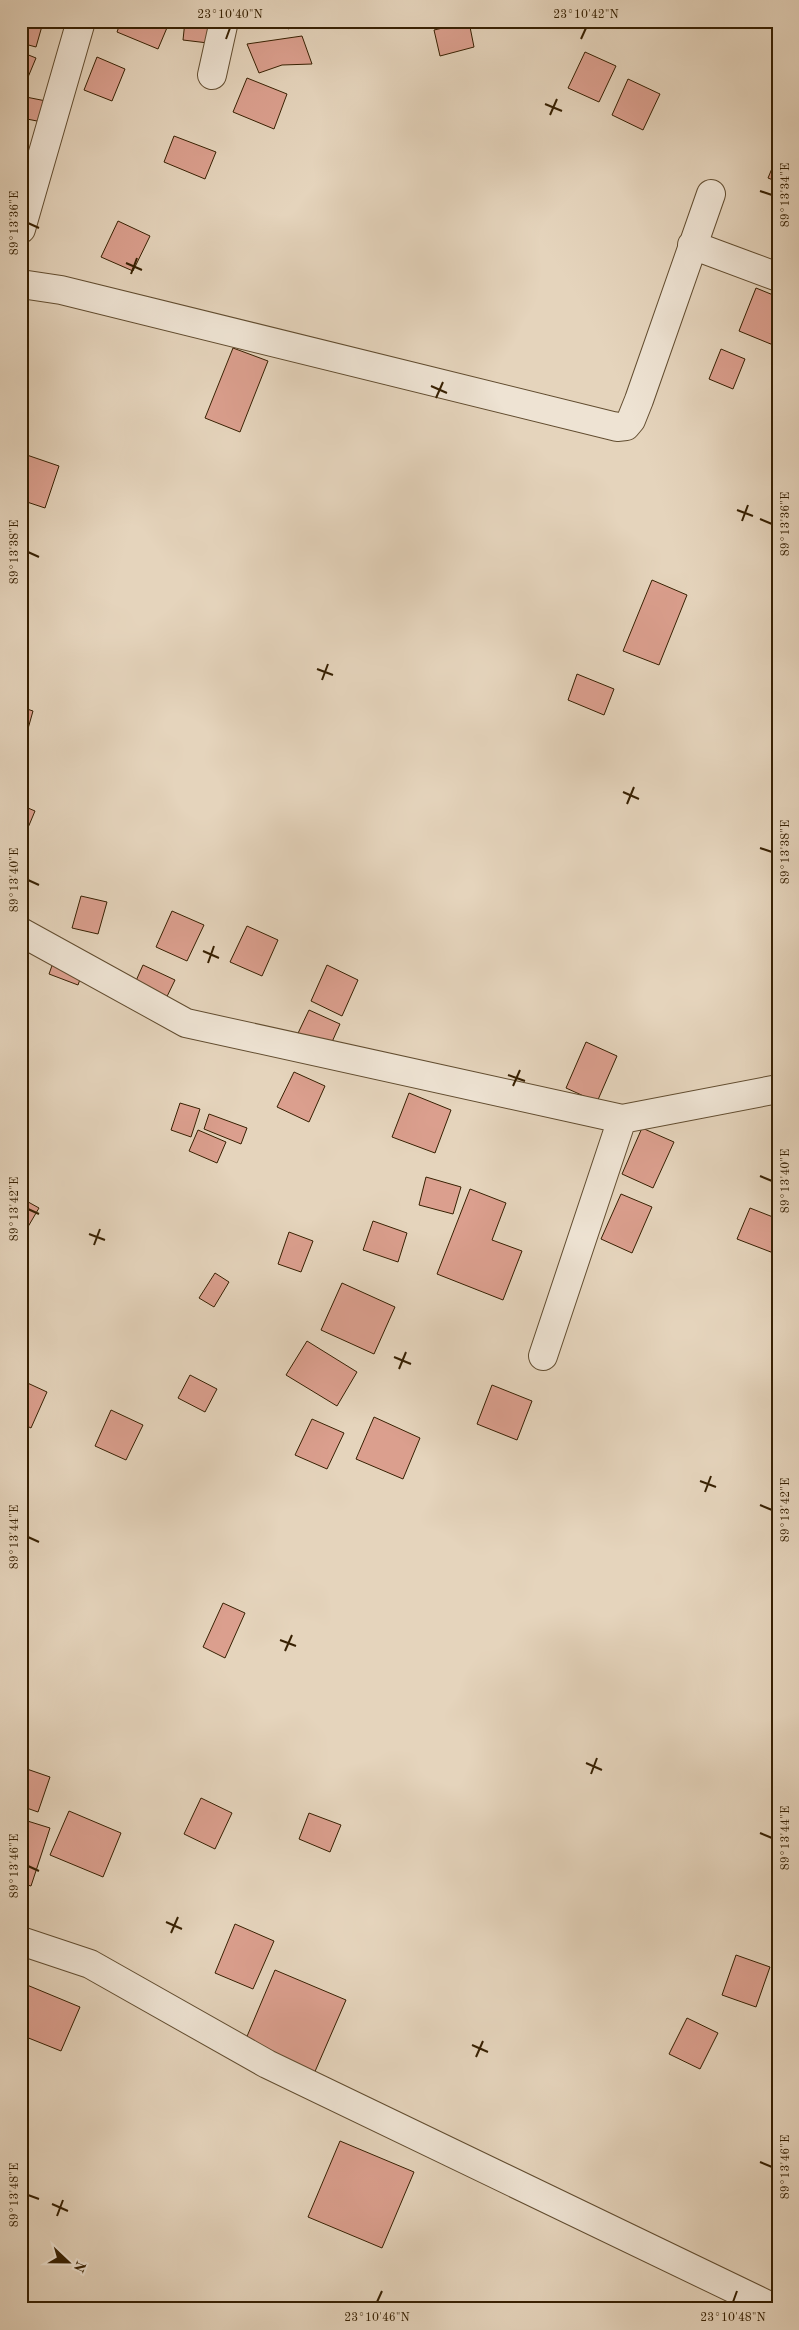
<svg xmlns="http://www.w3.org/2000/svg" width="799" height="2330" font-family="'Old Standard TT',serif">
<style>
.building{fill:#db9f8e;stroke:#372002}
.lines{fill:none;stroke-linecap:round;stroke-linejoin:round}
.street-casing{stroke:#624d30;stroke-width:30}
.street{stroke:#eee3d3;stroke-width:28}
.ticks{fill:none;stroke:#372002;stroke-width:2}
.neatline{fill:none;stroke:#372002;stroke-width:2}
.ticks-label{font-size:12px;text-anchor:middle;fill:#372002}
</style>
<rect width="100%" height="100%" fill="#e5d4bc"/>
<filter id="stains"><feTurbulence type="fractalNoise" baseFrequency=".004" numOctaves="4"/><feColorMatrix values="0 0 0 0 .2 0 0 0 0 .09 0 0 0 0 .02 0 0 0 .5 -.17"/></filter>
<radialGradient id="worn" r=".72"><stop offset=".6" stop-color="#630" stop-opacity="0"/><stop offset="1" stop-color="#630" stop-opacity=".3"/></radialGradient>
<!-- building -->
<path class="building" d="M21 21 42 26 36 47 21 43Z
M121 21H163L169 23 158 49 117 32Z
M185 21H210L208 43 183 40Z
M237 21H253V28H237Z
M269 21H292L289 29Z
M469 22 474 47 440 56 434 30Z
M302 36 312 64 282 65 259 73 247 44Z
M21 52 36 58 21 94Z
M585 52 616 66 599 102 568 88Z
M97 57 125 69 112 101 84 90Z
M247 78 287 94 274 129 233 112Z
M628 79 660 94 643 130 612 115Z
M26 97 56 103 52 124 22 118Z
M174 136 216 152 205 179 164 162Z
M778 154V182L768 178Z
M118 221 150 236 133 271 101 257Z
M756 288 778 297V347L739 331Z
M233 348 268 361 240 432 205 418Z
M721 349 745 359 733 389 709 379Z
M21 453 59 466 45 508 21 500Z
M652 580 687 595 659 665 623 651Z
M577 674 614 689 604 715 568 700Z
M21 707 33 711 22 750H21Z
M21 805 35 811 22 842 21 841Z
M81 896 107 902 98 934 72 928Z
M172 911 204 925 187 961 156 947Z
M247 926 278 940 262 976 230 962Z
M54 960 83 971 78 985 49 974Z
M143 965 175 980 158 1015 127 1001Z
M327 965 358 980 342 1016 311 1001Z
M309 1010 340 1024 324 1060 292 1046Z
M586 1042 617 1056 597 1102 566 1088Z
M294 1072 325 1086 309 1122 277 1107Z
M409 1093 451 1110 435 1153 392 1137Z
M180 1103 200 1109 191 1137 171 1130Z
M209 1114 247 1128 241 1144 204 1129Z
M642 1128 674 1142 653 1188 622 1174Z
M198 1130 226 1142 217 1163 189 1151Z
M426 1177 461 1187 453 1214 419 1205Z
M470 1189 506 1203 492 1240 522 1251 503 1300 437 1274Z
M621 1194 652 1207 632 1253 601 1239Z
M21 1198 39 1208 22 1237H21Z
M750 1208 778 1219 776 1254 737 1239Z
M373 1221 407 1233 398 1262 363 1250Z
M289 1232 313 1241 301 1272 278 1264Z
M215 1273 229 1282 214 1307 199 1298Z
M342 1283 395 1307 374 1354 321 1330Z
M307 1341 357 1372 337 1406 286 1375Z
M190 1375 217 1389 205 1412 178 1398Z
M21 1380 47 1392 31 1428 21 1423Z
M492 1385 532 1401 517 1440 477 1424Z
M111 1410 143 1425 126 1460 95 1446Z
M374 1417 420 1438 403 1479 356 1459Z
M312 1419 344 1433 327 1469 295 1455Z
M223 1603 245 1613 225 1658 203 1647Z
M21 1767 50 1777 38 1812 21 1806Z
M201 1798 232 1813 215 1849 184 1834Z
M69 1811 121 1833 103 1877 50 1855Z
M309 1813 341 1825 330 1852 299 1839Z
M21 1819 50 1828 31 1886 21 1883Z
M235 1924 274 1941 253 1989 215 1973Z
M736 1955 770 1967 756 2007 722 1995Z
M275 1970 346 2000 310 2083 240 2053Z
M27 1985 80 2007 61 2051 21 2035V2000Z
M687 2018 718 2033 700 2069 669 2054Z
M340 2141 414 2172 382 2248 308 2217Z"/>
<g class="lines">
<!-- street casing -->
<g class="street-casing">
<path id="street" d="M212 75 224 21
M21 229 81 21
M692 245 778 277
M21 284 61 290 617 427 626 426 631 420 639 400 711 194
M21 932 186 1023 622 1119 778 1089
M543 1356 622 1119
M21 1941 90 1964 267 2064 776 2309"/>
</g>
<!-- street -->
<use href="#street" class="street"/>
</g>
<!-- ticks -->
<path class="ticks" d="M226 39 230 28M581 39 586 28M545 104 562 111M550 115 557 99M760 191 772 195M28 223 39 228M126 263 142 270M131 274 137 258M431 386 447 393M436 398 443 382M737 510 753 516M760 519 772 524M742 521 748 505M28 552 39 557M317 669 333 675M322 680 328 664M623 792 639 799M627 804 634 787M760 848 772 852M28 880 39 885M203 951 219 958M208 963 214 946M508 1075 525 1081M513 1086 520 1070M760 1176 772 1181M28 1209 39 1214M89 1234 105 1240M94 1245 100 1229M394 1357 411 1364M399 1369 406 1352M700 1481 716 1487M705 1492 711 1476M760 1505 772 1510M28 1537 39 1542M280 1640 296 1646M285 1651 292 1635M586 1763 602 1770M591 1774 597 1758M760 1833 772 1838M28 1866 39 1871M166 1922 182 1929M171 1933 178 1917M472 2045 488 2052M476 2057 483 2041M760 2162 772 2167M28 2195 39 2199M52 2204 68 2211M57 2216 63 2200M377 2302 382 2291M733 2302 737 2291"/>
<!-- margin -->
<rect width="799" height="2330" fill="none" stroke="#e5d4bc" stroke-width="55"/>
<!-- north arrow -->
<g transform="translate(68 2262) rotate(112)" stroke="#eee3d3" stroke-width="4" paint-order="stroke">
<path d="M0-4L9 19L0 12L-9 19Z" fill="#372002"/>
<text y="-8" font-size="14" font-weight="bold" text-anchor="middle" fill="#372002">N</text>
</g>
<rect x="28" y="28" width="744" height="2274" class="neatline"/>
<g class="ticks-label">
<text x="230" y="18">23°10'40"N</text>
<text x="586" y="18">23°10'42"N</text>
<text transform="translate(785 195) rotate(-90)" y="4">89°13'34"E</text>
<text transform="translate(14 223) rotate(-90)" y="4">89°13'36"E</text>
<text transform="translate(785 524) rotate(-90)" y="4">89°13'36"E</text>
<text transform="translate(14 552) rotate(-90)" y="4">89°13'38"E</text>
<text transform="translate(785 852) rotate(-90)" y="4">89°13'38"E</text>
<text transform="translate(14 880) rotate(-90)" y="4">89°13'40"E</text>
<text transform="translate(785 1181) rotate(-90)" y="4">89°13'40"E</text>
<text transform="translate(14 1209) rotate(-90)" y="4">89°13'42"E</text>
<text transform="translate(785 1510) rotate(-90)" y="4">89°13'42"E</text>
<text transform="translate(14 1537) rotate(-90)" y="4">89°13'44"E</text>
<text transform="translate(785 1838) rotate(-90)" y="4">89°13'44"E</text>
<text transform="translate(14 1866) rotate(-90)" y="4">89°13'46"E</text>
<text transform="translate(785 2167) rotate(-90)" y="4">89°13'46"E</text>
<text transform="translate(14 2195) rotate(-90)" y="4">89°13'48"E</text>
<text x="377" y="2321">23°10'46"N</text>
<text x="733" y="2321">23°10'48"N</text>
</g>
<rect width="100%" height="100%" filter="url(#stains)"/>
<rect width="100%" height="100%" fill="url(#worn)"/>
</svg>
